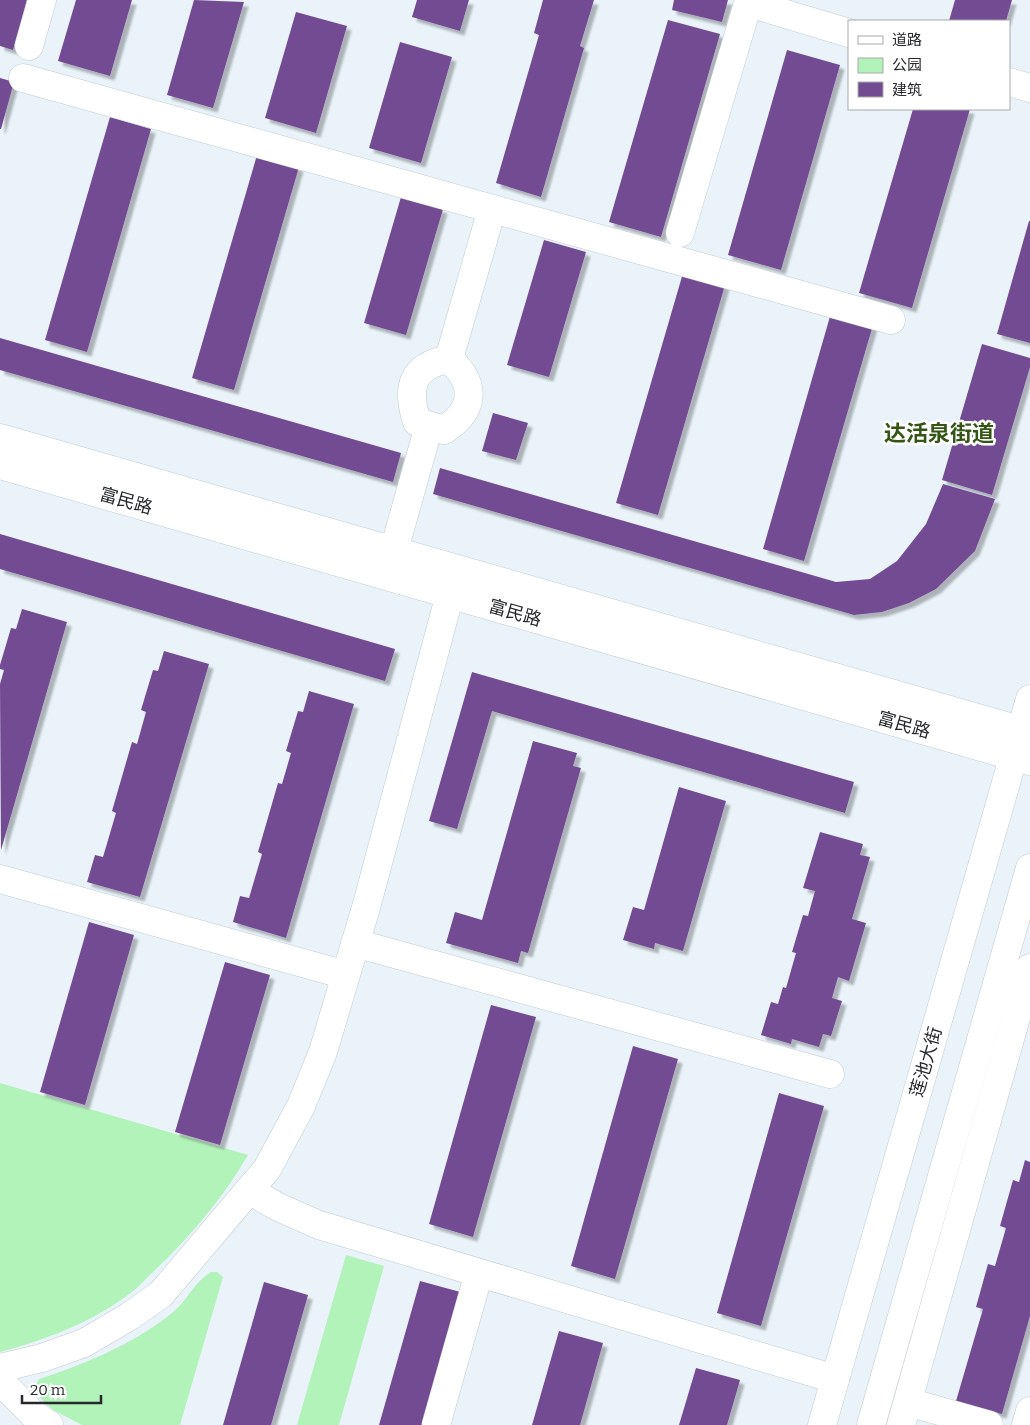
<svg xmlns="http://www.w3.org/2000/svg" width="1030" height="1425" font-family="Bitter,'Noto Sans SC',serif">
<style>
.green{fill:#b1f3b8}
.building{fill:#724c93;filter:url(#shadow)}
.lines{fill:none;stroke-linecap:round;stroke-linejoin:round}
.minor-casing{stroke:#c2cad1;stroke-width:29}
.major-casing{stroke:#c2cad1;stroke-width:29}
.minor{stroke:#fff;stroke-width:28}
.major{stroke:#fff;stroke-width:28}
.labels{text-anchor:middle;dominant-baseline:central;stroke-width:5;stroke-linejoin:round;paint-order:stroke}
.street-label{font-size:18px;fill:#272a2d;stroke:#fff}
.district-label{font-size:22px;font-weight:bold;fill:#345615;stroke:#fff}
</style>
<defs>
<filter id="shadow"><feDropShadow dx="4.5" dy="4.5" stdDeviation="1" flood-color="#0004"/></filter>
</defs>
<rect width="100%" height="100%" fill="#eaf3fa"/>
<!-- green -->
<path class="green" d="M0 1083 248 1155C223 1198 189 1238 153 1272 144 1280 137 1289 128 1295 90 1323 45 1340 0 1352Z
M346 1255 384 1266 339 1425H297Z
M211 1272H217L223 1277 180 1425H82L53 1410 40 1398 35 1386 39 1379C85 1364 134 1344 172 1313 187 1301 194 1282 211 1272Z"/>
<!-- building -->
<path class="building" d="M0 0H27L13 50 0 46Z
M76 0H132L110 76 58 61Z
M194 0 244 2 213 108 167 95Z
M417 0H469L460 31 412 17Z
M543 0H594L580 46 584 48 541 197 496 183 539 35 534 33Z
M674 0H728L722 22 672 10Z
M955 0H1012L1006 21H949Z
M296 12 347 26 316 133 265 118Z
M668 20 720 34 661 237 609 222Z
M400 42 452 57 421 163 369 148Z
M787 50 840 65 781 270 728 255Z
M0 78 14 82 1 129H0Z
M913 109H970L912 308 859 293Z
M110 117 151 129 87 352 45 340Z
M257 155 299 167 234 390 192 378Z
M401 197 443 209 406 335 364 323Z
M1029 221H1030V343L997 334Z
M544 240 586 252 549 377 507 365Z
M683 273 725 285 658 515 616 503Z
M831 313 873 325 804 561 763 549Z
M0 338 401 453 393 482 0 370Z
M982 344 1030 358V367L992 495 942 480Z
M493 413 528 423 516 460 482 451Z
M440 468 836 582 870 579 897 561 926 524 943 484 995 499 975 551 936 589 909 603 882 612 854 615 433 494Z
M0 534 395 649 385 681 0 569Z
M22 609 67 622 1 850 0 684 4 670 0 669V665L11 628 16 629Z
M164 651 209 664 140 897 87 882 95 855 103 857 116 813 112 811 132 742 137 744 146 712 141 710 153 670 158 671Z
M472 672 854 782 845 813 492 711 457 829 429 821Z
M309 691 354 704 286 938 233 922 240 896 249 898 262 854 258 852 278 783 282 784 291 753 286 751 298 711 303 712Z
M533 741 577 753 573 766 581 768 528 953 521 951 518 963 446 943 455 912 482 920Z
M679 787 726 801 683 951 655 943 654 949 623 940 633 907 644 910Z
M820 832 863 844 860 855 870 857 852 919 866 923 849 981 838 977 832 998 842 1001 831 1036 823 1034 819 1047 792 1039 791 1044 761 1035 771 1002 778 1004 783 987 786 988 796 953 792 952 803 915 808 916 815 891 803 888Z
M89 922 134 935 85 1105 40 1092Z
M225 962 270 975 220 1145 175 1132Z
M491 1005 536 1017 473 1237 429 1224Z
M633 1046 678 1059 615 1279 571 1266Z
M779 1093 824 1106 761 1326 717 1313Z
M1025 1160 1030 1162V1316L1002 1414 956 1401 983 1309 976 1307 988 1264 995 1266 1006 1228 1000 1226 1013 1180 1019 1182Z
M420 1281 464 1293 427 1425H379Z
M264 1282 308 1295 271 1425H223Z
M559 1331 603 1343 580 1425H532Z
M696 1368 740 1380 727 1425H679Z"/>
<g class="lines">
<!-- minor casing -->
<g class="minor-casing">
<path id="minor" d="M749 3 849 33
M29 46 42 0
M23 78 891 320
M1009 82 1030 88
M680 233 749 0
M449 359C477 384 475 410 444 430L417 422C406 388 411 366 449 359Z
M449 359 492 209
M0 438 1030 733
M0 465 1030 761
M394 550 429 426
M0 879 346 975
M355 943 830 1074
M249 1190 278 1207 319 1225 835 1379
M0 1368 42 1358 84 1343 130 1316 161 1294 267 1169 301 1106 323 1052 367 904 450 594
M0 1381 32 1413 49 1425
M908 1402 989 1425
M436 1425 479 1273
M901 1425 1030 968
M1026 1425 1030 1411"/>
</g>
<!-- major casing -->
<g class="major-casing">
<path id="major" d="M822 1425 1030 699
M871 1425 1030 868"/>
</g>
<!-- minor -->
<use href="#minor" class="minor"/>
<!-- major -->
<use href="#major" class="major"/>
</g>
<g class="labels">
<!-- street labels -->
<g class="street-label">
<text transform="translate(126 501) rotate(16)">富民路</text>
<text transform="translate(515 613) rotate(16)">富民路</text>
<text transform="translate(904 725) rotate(16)">富民路</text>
<text transform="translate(926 1062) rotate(-74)">莲池大街</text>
</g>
<!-- district labels -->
<g class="district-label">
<text x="939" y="433">达活泉街道</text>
</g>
</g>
<!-- legend -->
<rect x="848" y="20" width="162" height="90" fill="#ffffff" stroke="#a9aaab"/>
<rect x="858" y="36" width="25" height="8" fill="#ffffff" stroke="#a9aaab"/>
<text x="892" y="45" font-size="15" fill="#272a2d">道路</text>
<rect x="858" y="58" width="25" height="15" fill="#b1f3b8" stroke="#a9aaab"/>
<text x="892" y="70" font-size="15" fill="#272a2d">公园</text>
<rect x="858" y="82" width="25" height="15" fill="#724c93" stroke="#a9aaab"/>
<text x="892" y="95" font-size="15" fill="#272a2d">建筑</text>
<!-- scale -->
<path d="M22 1395v8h79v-8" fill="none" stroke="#272a2d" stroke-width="2.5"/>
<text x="30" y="1395" font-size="15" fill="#272a2d" stroke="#ffffff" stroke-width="4" paint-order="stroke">20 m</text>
</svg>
